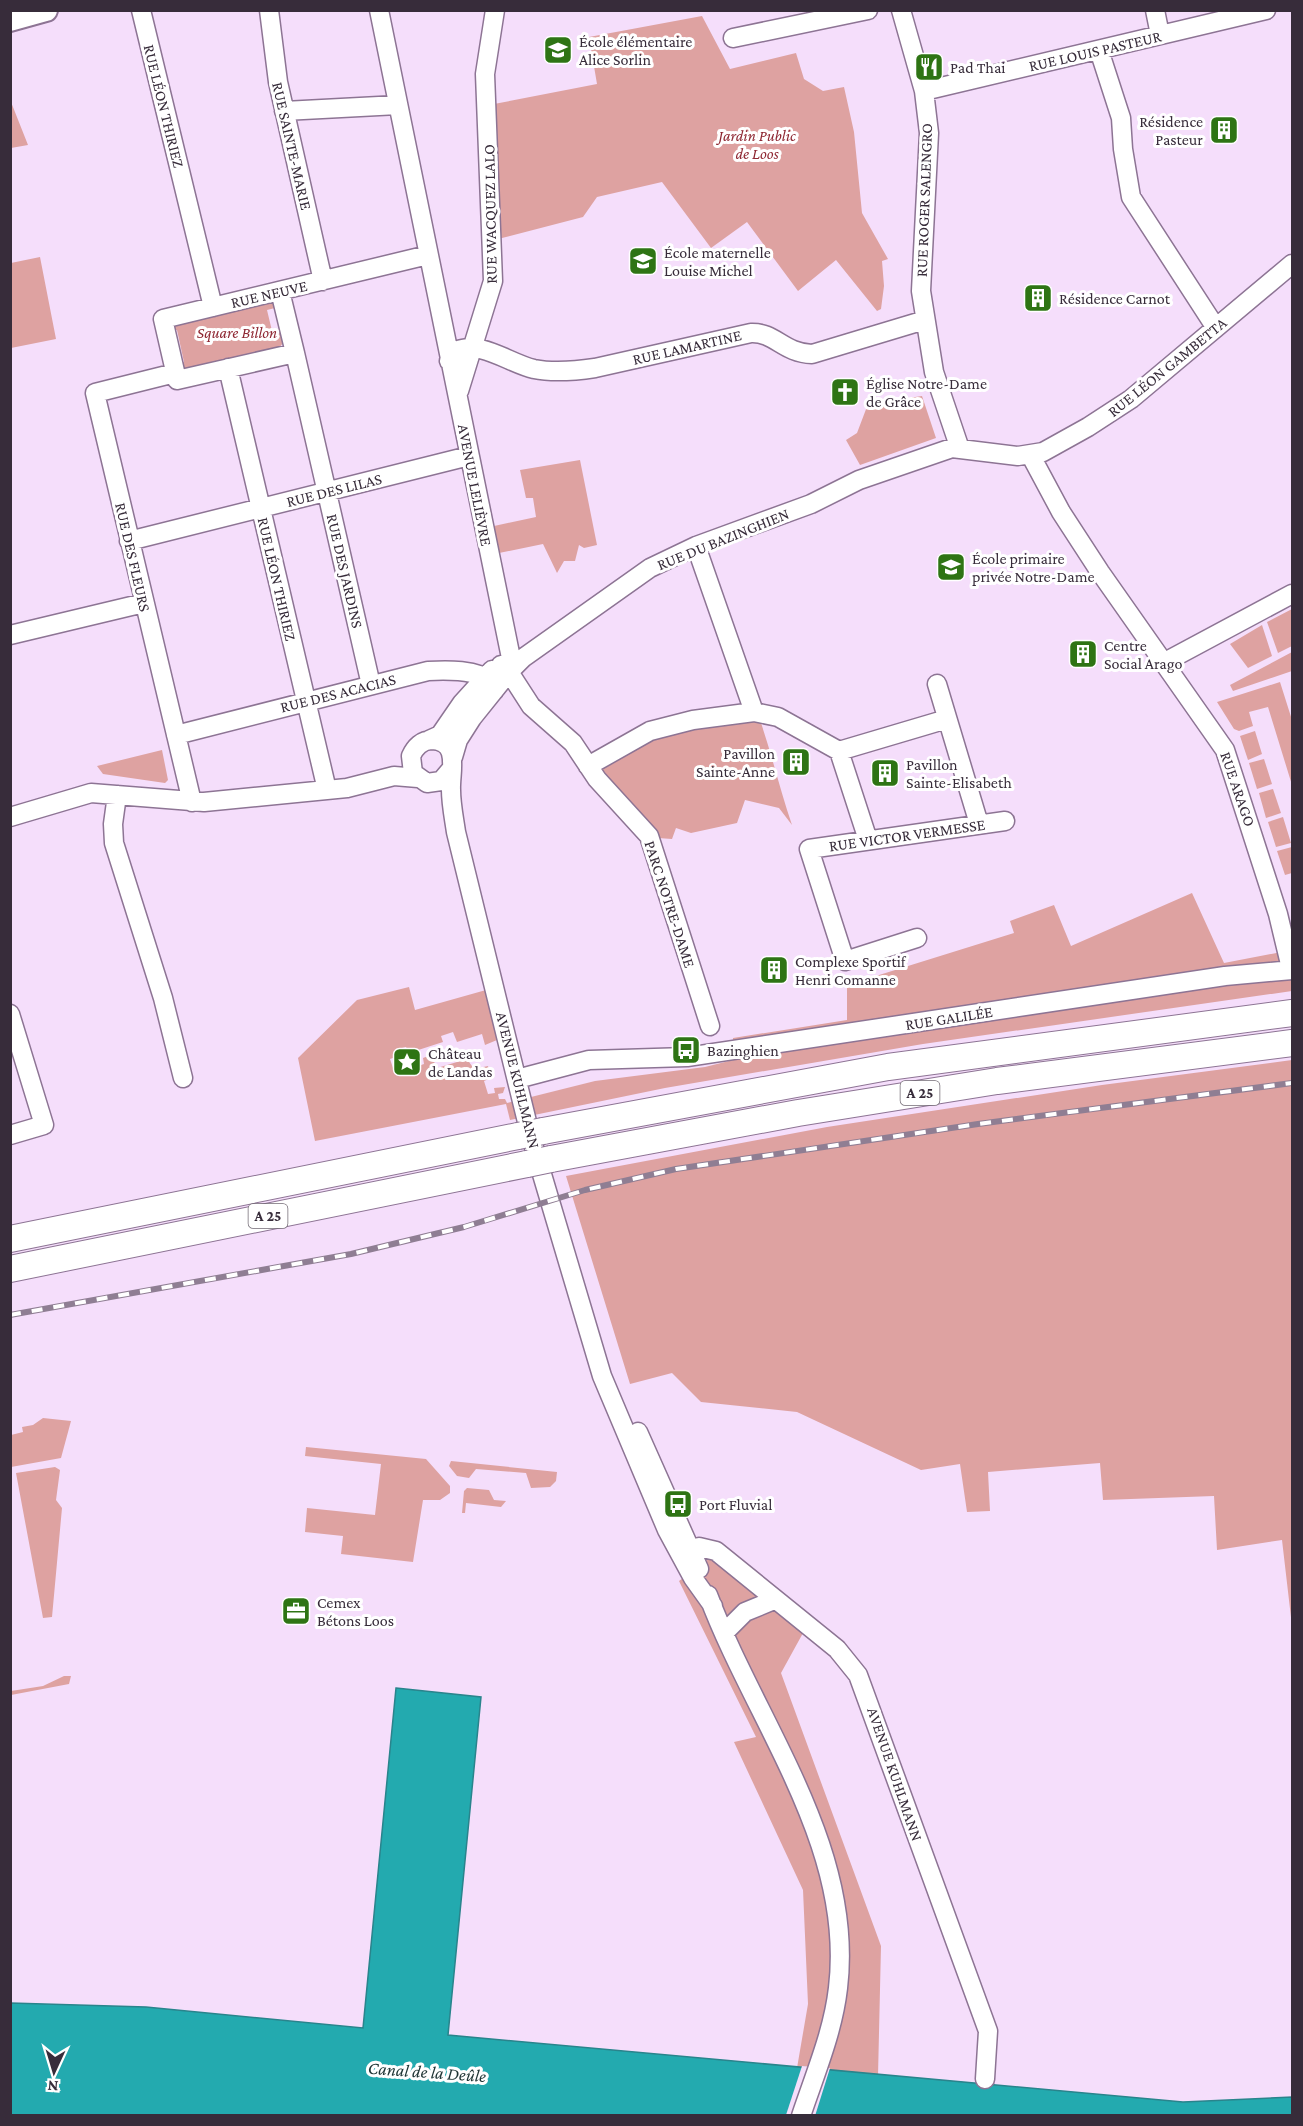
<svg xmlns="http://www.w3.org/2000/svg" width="1303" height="2126" font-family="'Crimson Pro',serif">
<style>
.green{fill:#dea2a1}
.water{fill:#23aaaf;stroke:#29848c;stroke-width:1.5}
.pier{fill:#f5defb}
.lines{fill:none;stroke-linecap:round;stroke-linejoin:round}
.minor-casing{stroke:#8d7494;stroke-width:21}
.major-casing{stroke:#8d7494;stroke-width:26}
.highway-casing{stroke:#8d7494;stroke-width:28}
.minor{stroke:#fff;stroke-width:18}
.major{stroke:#fff;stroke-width:22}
.highway{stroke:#fff;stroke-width:26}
.rail-casing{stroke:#8f7e93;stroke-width:6}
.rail{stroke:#fff;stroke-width:4;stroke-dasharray:11;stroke-linecap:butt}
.highway-bridge-casing{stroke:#8d7494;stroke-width:28;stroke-linecap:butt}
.highway-bridge{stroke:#fff;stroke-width:26}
.labels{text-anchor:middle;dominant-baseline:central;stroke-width:6;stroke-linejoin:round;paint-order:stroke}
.shield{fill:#fff;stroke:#736b75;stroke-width:1.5}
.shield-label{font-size:15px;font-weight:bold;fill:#372c3a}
.poi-label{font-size:16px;fill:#372c3a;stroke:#fff;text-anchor:start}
.street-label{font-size:16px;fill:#372c3a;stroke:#fff}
.park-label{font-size:16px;font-style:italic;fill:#8e2732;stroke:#fff}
.water-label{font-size:18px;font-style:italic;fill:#1e3434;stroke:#fff}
</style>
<rect width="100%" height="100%" fill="#f5defb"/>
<!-- green -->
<path class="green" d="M702 16 730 69 796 53 804 79 823 91 844 87 854 132 862 213 888 259 882 261 884 286 881 309 877 311 836 260 798 291 747 222 711 248 662 182 597 197 583 217 498 239 494 104 597 84 589 37Z
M11 102 28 145 11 148H10Z
M40 257 56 339 11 348V263Z
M274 300 275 308 267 310 272 331 280 329 283 343 279 348 181 371 176 364 184 362 177 330 168 331 172 323Z
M922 396 936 438 860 465 846 440 857 433 868 404Z
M580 460 597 545 584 548 579 545 575 561H564L557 573 543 544 499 553 494 526 536 517 533 498H526L520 470Z
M1292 609V646L1278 653 1267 622Z
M1262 625 1272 656 1248 668 1230 644Z
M1292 652V671L1233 691 1230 685Z
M1280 682 1292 720V785L1268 707 1249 712 1253 726 1239 731 1234 729 1217 702Z
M760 720C772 755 780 790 792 825L779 808 745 800 737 823 691 833 676 828 672 839 658 838 602 776 604 762 659 735 732 721Z
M1255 731 1262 754 1248 760 1240 736Z
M162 750 168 780 165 783 103 774 97 766Z
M1264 759 1272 784 1257 789 1249 763Z
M1273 789 1281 813 1266 818 1259 793Z
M1283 817 1291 843 1276 847 1268 822Z
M1292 847V873L1285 875 1277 851Z
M1192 893 1224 963 1292 950V991L923 1044 665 1088 510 1120 506 1104 315 1141 298 1058 357 1000 409 987 415 1010 486 990 497 1040 485 1045 482 1034 457 1042 453 1032 441 1036 443 1042 409 1053 406 1047 402 1048V1055L390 1059 395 1074 424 1064 423 1058 431 1055 437 1068 467 1059 474 1069 488 1066 491 1078 484 1081 488 1094 495 1093 494 1088 505 1087 503 1093 498 1094 499 1099H505L507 1103 595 1081 705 1067 733 1060V1038L847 1020V985L1014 933 1010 921 1054 905 1071 946Z
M1292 1060V1626L1282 1540 1217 1550 1214 1496 1103 1500 1100 1463 988 1472 990 1511 967 1512 960 1464 921 1470 797 1412 701 1402 672 1373 630 1384 566 1176 827 1127 1102 1085Z
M43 1418 71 1421 61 1458 11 1467V1435L23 1432 22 1427 33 1425Z
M306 1447 426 1459 450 1486V1493L440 1500H423L413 1562 341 1554 343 1536 305 1532 307 1508 375 1515 381 1464 305 1456Z
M451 1461 557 1472 556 1481 550 1487 531 1488 526 1473 476 1469 469 1478 457 1476 449 1466Z
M55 1467 60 1470 56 1500 62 1508 52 1617 43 1618 16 1473Z
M467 1488 489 1490 494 1500 506 1501 501 1507 466 1503 465 1513H462L464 1491Z
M710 1558 803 1633 781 1673 881 1946 878 2076 797 2068 808 2004 803 1890 734 1742 756 1737 679 1581Z
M64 1676H71L69 1684 11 1695V1691L43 1686Z"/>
<!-- water -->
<path class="water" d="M396 1688 481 1697 448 2035 1183 2102 1292 2097V2116H11V2003L146 2007 363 2028Z"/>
<!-- pier -->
<path class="pier" d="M802 2066 830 2068 815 2116 786 2115Z"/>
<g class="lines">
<!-- minor casing -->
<g class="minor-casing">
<path id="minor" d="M141 10 213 307
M269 10 278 82 323 281
M379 10 512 663 509 672 472 718 458 740 453 757
M901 10 924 91 929 133 921 291 934 372 960 449
M1155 10 1160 35
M733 38 868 10
M1099 50 1121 118 1123 149 1131 197 1216 328
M924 91 1266 10
M284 111 398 105
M280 291 295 353 177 380 163 319 428 255
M295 353 371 685
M449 361 456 351C482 340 508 363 534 369 554 373 575 371 595 368L751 333C775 332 783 353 812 354L925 320
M228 368 327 790
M175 373 95 393 192 802
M459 391 493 281 485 74 495 10
M1031 456 1061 512 1100 572 1225 750 1278 914 1289 960
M129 541 469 456
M696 546 754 712 778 717 839 751 947 719
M10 635 144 603
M1165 662 1292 594
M501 665 509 672 531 706 573 743 597 779 649 836 710 1026
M509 672 523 658 650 568 696 546 811 504 859 480 952 448 1018 456 1043 452 1088 427 1131 399 1292 264
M937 684 979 824
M176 735 428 671C447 670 477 669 492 682L494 691
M429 740 440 735 462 703 492 670
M839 751 868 840
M588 766 650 731 693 720 754 712
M452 768 441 781 427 783 413 773 411 756C415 747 422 740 432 740 461 741 450 772 451 790 451 804 454 818 456 832L530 1134 602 1376 667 1530 693 1578 713 1606
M117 795 113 824 114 843 163 998 183 1078
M10 817 91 793 204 802 347 788 394 776 418 778
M917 938 845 961 809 849 1005 821
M10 1014 44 1125 10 1135
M517 1079 589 1060 687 1057 1225 976 1292 970
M638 1432 699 1569
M680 1554 699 1547 716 1551 837 1649 858 1675 988 2031 985 2079
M708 1595C756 1723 855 1846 838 1988 833 2032 815 2074 801 2116
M724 1633 745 1612 774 1600"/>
</g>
<!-- major casing -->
<g class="major-casing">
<path id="major" d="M10 20 46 10"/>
</g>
<!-- highway casing -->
<g class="highway-casing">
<path id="highway" d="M543 1131 888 1067 1292 1013
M551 1159 798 1113 997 1081 1292 1043
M10 1239 518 1136
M10 1269 527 1164"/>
</g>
<!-- minor -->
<use href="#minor" class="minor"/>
<!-- major -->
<use href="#major" class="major"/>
<!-- highway -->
<use href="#highway" class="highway"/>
<!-- rail casing -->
<g class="rail-casing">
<path id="rail" d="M10 1315 351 1254 464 1227 585 1190 676 1169 978 1124 1292 1083"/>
</g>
<!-- rail -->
<use href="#rail" class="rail"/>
<!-- highway-bridge casing -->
<g class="highway-bridge-casing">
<path id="highway-bridge" d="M518 1136 543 1131
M527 1164 551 1159"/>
</g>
<!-- highway-bridge -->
<use href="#highway-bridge" class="highway-bridge"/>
</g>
<!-- icons -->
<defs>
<g id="school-square" transform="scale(1.5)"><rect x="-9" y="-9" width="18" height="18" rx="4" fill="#2e7414" stroke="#fff"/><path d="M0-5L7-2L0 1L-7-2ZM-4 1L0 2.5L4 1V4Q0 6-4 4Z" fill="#fff"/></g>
<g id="restaurant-square" transform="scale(1.5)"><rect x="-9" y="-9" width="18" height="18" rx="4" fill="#2e7414" stroke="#fff"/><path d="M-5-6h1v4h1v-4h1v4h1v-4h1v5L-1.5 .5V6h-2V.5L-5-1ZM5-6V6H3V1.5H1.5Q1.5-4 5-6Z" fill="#fff"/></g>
<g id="building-square" transform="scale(1.5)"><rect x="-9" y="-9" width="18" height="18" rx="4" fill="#2e7414" stroke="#fff"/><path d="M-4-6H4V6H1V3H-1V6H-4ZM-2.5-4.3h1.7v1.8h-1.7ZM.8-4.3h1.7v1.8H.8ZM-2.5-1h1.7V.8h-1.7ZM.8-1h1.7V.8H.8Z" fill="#fff"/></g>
<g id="church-square" transform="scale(1.5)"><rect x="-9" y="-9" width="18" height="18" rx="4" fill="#2e7414" stroke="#fff"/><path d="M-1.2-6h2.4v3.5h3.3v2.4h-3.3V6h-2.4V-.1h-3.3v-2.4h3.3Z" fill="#fff"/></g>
<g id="bus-square" transform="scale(1.5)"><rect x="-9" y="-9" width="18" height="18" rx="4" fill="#2e7414" stroke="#fff"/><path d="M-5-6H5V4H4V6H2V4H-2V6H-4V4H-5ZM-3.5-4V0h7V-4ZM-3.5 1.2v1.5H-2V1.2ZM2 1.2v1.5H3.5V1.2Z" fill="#fff"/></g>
<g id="sight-square" transform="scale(1.5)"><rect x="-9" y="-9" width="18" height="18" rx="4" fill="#2e7414" stroke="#fff"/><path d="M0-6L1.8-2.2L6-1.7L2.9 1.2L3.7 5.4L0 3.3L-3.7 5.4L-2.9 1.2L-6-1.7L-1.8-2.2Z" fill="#fff"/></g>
<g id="office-square" transform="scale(1.5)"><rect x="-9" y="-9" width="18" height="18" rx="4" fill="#2e7414" stroke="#fff"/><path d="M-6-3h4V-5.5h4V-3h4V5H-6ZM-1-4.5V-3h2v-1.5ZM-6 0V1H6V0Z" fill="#fff"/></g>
</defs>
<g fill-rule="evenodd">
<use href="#school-square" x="558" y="50"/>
<use href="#restaurant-square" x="929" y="67"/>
<use href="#building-square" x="1224" y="130"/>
<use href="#school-square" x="643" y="261"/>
<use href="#building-square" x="1038" y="298"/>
<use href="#church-square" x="845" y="392"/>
<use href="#school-square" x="951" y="567"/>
<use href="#building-square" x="1083" y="654"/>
<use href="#building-square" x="796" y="762"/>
<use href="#building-square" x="885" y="773"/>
<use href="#building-square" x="774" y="970"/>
<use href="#bus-square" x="686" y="1050"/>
<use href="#sight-square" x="407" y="1062"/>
<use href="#bus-square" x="678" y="1504"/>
<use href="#office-square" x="296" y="1611"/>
</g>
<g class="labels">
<!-- shield labels -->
<g class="shield">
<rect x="900.5" y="1081" width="39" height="24" rx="4.5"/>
<rect x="248.5" y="1204" width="39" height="24" rx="4.5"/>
</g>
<g class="shield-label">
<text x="920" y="1093">A 25</text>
<text x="268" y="1216">A 25</text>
</g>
<!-- poi labels -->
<g class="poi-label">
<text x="579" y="41">École élémentaire<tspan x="579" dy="18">Alice Sorlin</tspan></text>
<text x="950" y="67">Pad Thai</text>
<text x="1203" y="121" text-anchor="end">Résidence<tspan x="1203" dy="18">Pasteur</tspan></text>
<text x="664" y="252">École maternelle<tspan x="664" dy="18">Louise Michel</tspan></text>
<text x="1059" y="298">Résidence Carnot</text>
<text x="866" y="383">Église Notre-Dame<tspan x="866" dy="18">de Grâce</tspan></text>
<text x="972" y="558">École primaire<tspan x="972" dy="18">privée Notre-Dame</tspan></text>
<text x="1104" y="645">Centre<tspan x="1104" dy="18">Social Arago</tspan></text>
<text x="775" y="753" text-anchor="end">Pavillon<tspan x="775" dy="18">Sainte-Anne</tspan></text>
<text x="906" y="764">Pavillon<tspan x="906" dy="18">Sainte-Elisabeth</tspan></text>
<text x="795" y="961">Complexe Sportif<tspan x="795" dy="18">Henri Comanne</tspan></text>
<text x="707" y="1050">Bazinghien</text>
<text x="428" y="1053">Château<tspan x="428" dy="18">de Landas</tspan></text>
<text x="699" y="1504">Port Fluvial</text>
<text x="317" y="1602">Cemex<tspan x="317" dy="18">Bétons Loos</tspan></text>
</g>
<!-- street labels -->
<g class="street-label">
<text transform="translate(1095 51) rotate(-13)">RUE LOUIS PASTEUR</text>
<text transform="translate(164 106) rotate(76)">RUE LÉON THIRIEZ</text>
<text transform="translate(292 146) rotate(77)">RUE SAINTE-MARIE</text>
<text transform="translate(924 200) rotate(-88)">RUE ROGER SALENGRO</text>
<text transform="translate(490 214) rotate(-91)">RUE WACQUEZ LALO</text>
<text transform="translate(269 294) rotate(-13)">RUE NEUVE</text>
<text transform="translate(687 347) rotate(-13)">RUE LAMARTINE</text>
<text transform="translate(1167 367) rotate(-39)">RUE LÉON GAMBETTA</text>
<text transform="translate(475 485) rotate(79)">AVENUE LELIÈVRE</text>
<text transform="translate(334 490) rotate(-14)">RUE DES LILAS</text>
<text transform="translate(723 539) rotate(-22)">RUE DU BAZINGHIEN</text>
<text transform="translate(133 557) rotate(77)">RUE DES FLEURS</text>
<text transform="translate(345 571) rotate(77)">RUE DES JARDINS</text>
<text transform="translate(277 579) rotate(77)">RUE LÉON THIRIEZ</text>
<text transform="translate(338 693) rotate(-14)">RUE DES ACACIAS</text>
<text transform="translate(1238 789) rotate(71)">RUE ARAGO</text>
<text transform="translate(907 835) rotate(-8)">RUE VICTOR VERMESSE</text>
<text transform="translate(670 904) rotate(72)">PARC NOTRE-DAME</text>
<text transform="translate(949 1018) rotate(-9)">RUE GALILÉE</text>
<text transform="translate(518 1080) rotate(76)">AVENUE KUHLMANN</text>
<text transform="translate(895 1774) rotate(71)">AVENUE KUHLMANN</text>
</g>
<!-- park labels -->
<g class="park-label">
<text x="757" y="135">Jardin Public<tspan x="757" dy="18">de Loos</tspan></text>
<text x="237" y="332">Square Billon</text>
</g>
<!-- water labels -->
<g class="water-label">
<text transform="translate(427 2072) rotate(4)">Canal de la Deûle</text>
</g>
</g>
<!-- border -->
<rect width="1303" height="2126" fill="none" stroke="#372c3a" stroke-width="24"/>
<!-- north arrow -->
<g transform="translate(54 2072) rotate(184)" stroke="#ffffff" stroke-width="4.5" paint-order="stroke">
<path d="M0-4.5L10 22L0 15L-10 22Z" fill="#372c3a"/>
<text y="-9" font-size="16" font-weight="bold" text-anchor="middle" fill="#372c3a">N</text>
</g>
</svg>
